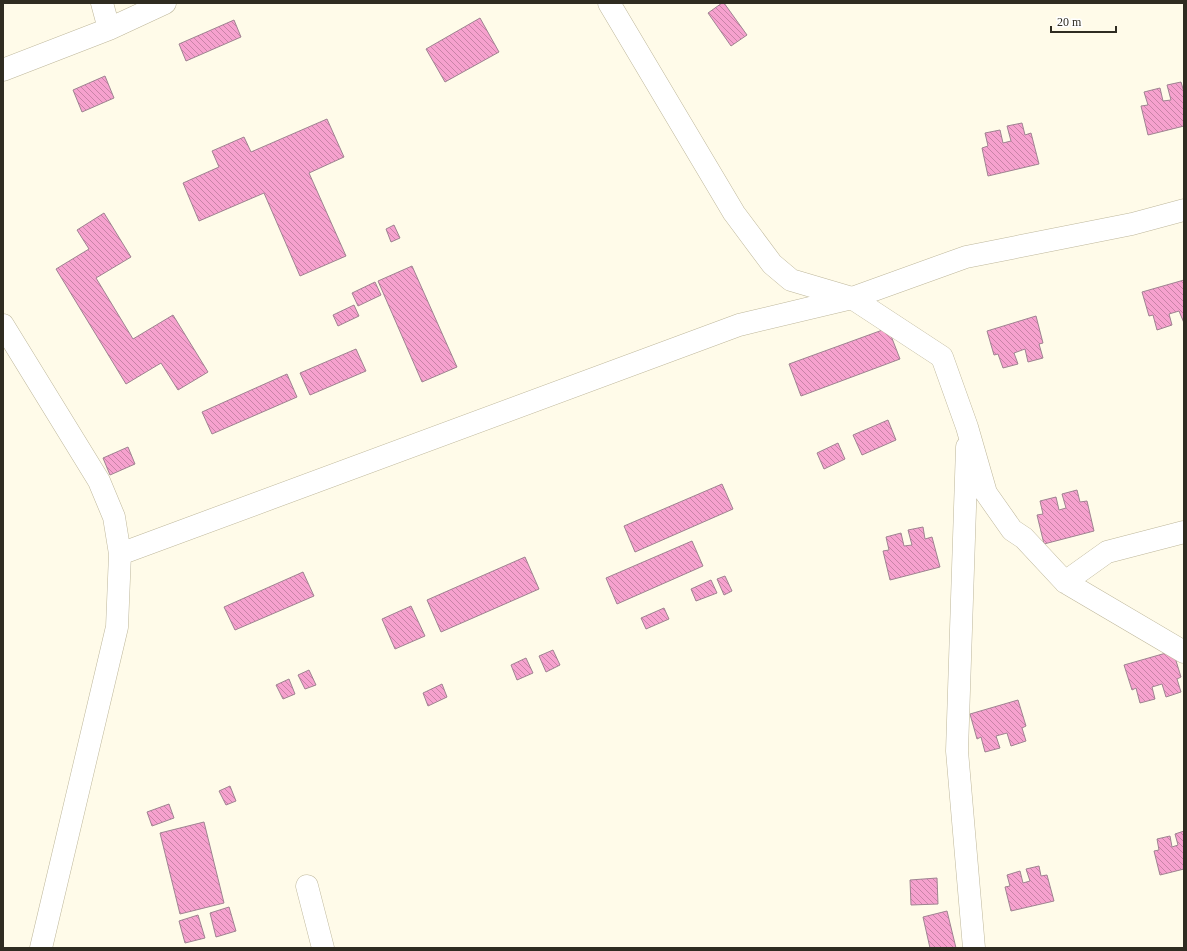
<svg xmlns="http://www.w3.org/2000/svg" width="1187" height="951" font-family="'Times New Roman',serif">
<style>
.building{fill:url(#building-back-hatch);stroke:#9f8391}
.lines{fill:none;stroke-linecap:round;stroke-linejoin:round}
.minor-casing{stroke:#beb79b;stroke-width:23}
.minor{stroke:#fff;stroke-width:22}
</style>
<defs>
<pattern id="building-back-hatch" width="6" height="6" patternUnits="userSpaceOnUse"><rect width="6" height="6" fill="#f6a1ce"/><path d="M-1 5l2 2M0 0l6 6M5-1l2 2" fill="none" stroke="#c883a7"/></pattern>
</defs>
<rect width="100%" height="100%" fill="#fffbe9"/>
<!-- building -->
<path class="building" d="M722 3H724L747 35 731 46 708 13Z
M480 18 499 52 445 82 426 49Z
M234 20 241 37 186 61 179 44Z
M105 76 114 98 82 112 73 90Z
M1181 82 1184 92V126L1148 135 1141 106 1148 105 1144 92 1160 88 1163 101 1171 100 1167 85Z
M327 119 344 157 309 173 346 256 300 276 264 193 199 221 183 183 219 167 212 151 244 137 251 152Z
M1022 123 1025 135 1031 133 1039 164 988 176 982 148 988 146 985 133 1000 130 1003 143 1011 141 1007 126Z
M104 213 131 257 96 278 133 339 173 315 208 372 178 390 161 363 126 384 56 269 89 249 77 230Z
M394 225 400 238 391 242 386 229Z
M412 266 457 367 422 382 378 281Z
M1184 280V323L1179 311 1169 314 1172 325 1157 330 1153 315 1149 316 1142 292Z
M375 282 381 295 358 306 352 293Z
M354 305 359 316 338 326 333 315Z
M1036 316 1043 343 1039 344 1043 358 1028 362 1025 349 1014 353 1018 364 1003 368 998 354 994 355 987 331Z
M888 328 900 359 801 396 789 364Z
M356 349 366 371 310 395 300 373Z
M287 374 297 397 212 434 202 412Z
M888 420 896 440 862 455 853 435Z
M838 443 845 459 824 469 817 453Z
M128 447 135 464 110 475 103 458Z
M722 484 733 509 635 552 624 526Z
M1077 490 1080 502 1087 501 1094 531 1044 544 1037 515 1043 514 1040 501 1056 497 1059 510 1066 508 1062 494Z
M923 527 925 539 932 537 940 567 890 580 883 551 889 550 886 537 901 533 904 546 912 545 908 530Z
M692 541 703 566 617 604 606 578Z
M525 557 539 589 441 632 427 600Z
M303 572 314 596 235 630 224 607Z
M725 576 732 591 724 595 717 579Z
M711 580 717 593 696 601 691 589Z
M411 606 425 636 395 649 382 619Z
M664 608 669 619 646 629 641 618Z
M553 650 560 665 546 672 539 656Z
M1173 651 1181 677 1177 679 1181 692 1166 697 1162 684 1152 687 1155 699 1140 703 1136 688 1132 690 1124 665Z
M526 658 533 673 517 680 511 665Z
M309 670 316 685 305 689 298 675Z
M289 679 295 694 283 699 276 685Z
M442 684 447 697 428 706 423 693Z
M1018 700 1026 726 1022 728 1026 741 1011 746 1007 733 996 736 1000 748 985 752 981 737 977 739 970 714Z
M230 786 236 801 226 805 219 791Z
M169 804 174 818 152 826 147 812Z
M204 822 224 903 180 914 160 833Z
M1184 831V869L1160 875 1154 851 1159 850 1157 839 1170 836 1172 847 1178 845 1175 834Z
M1039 866 1041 876 1047 875 1054 901 1011 911 1005 887 1010 886 1007 875 1020 871 1023 883 1030 881 1026 869Z
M937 878 938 904 911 905 910 880Z
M229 907 236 931 216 937 210 913Z
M947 911 956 948H930L923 917Z
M198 915 205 938 185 943 179 921Z"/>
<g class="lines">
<!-- minor casing -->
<g class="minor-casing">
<path id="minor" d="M102 3 109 29
M609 3 734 213 772 264 791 280 852 298 942 357 967 427 986 493 1012 530 1024 538 1065 582 1184 652
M3 70 109 29 165 3
M3 325 99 481 114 517 120 554 117 627 41 948
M967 447 957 751 974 948
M120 554 739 325 852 298 966 257 1132 224 1184 210
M1065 582 1107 552 1184 532
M307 886 323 948"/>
</g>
<!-- minor -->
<use href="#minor" class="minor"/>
</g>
<!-- border -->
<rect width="1187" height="951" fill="none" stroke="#2f2c21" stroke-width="8"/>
<!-- scale -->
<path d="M1051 26v6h65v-6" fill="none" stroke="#2f2c21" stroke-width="2"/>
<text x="1057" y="26" font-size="12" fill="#2f2c21" stroke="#ffffff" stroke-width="3" paint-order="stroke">20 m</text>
</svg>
